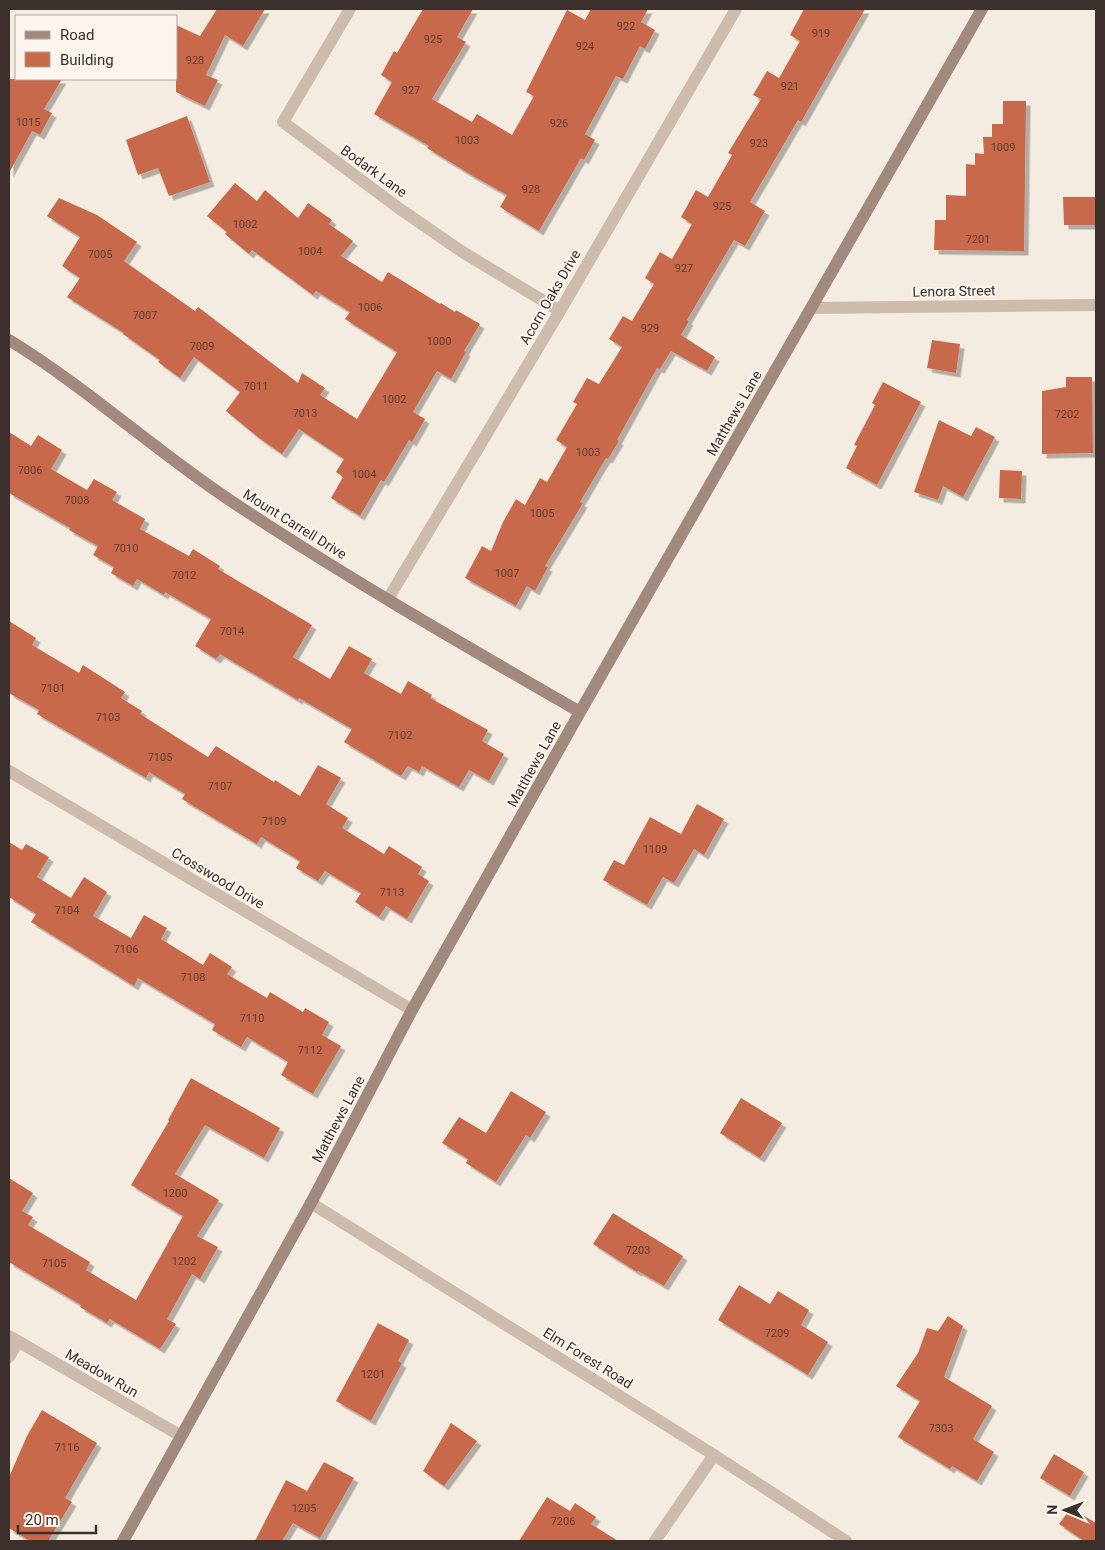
<svg xmlns="http://www.w3.org/2000/svg" width="1105" height="1550" font-family="Roboto,sans-serif">
<style>
.building{fill:#c8694b;filter:url(#shadow)}
.lines{fill:none;stroke-linecap:round;stroke-linejoin:round}
.lane{stroke:#cdbbac;stroke-width:12}
.street{stroke:#cdbbac;stroke-width:12}
.secondary{stroke:#a18a7d;stroke-width:12}
.labels{text-anchor:middle;dominant-baseline:central;stroke-width:4;stroke-linejoin:round;paint-order:stroke}
.number-label{font-size:11px;fill:#5e3e33}
.street-label{font-size:14px;fill:#3b302b;stroke:#fbf5ee}
</style>
<defs>
<filter id="shadow"><feDropShadow dx="4.5" dy="4.5" stdDeviation="0" flood-color="#0004"/></filter>
</defs>
<rect width="100%" height="100%" fill="#f4ebe1"/>
<!-- building -->
<path class="building" d="M217 9H265L243 46 225 35 206 75 218 80 205 106 176 92V25L200 36Z
M423 9H473L457 37 466 42 432 99 472 122 477 114 512 135 534 96 526 92 567 10 585 20 591 9H648L641 22 655 30 645 49 640 46 623 79 616 76 585 134 595 140 584 160 581 158 539 231 500 207 507 195 473 176 427 148 429 146 374 114 392 82 381 75 394 51 397 53Z
M804 9H865L801 122 798 120 750 202 765 211 745 246 734 240 687 320 689 321 681 335 715 357 707 371 671 351 660 369 657 368 617 440 619 441 608 459 606 458 580 502 583 503 545 566 548 567 535 591 527 586 516 606 465 578 482 546 491 551 503 522 516 499 525 505 540 478 547 482 567 447 556 440 577 404 573 402 587 378 599 384 622 347 609 339 623 316 632 321 654 284 645 278 660 252 672 259 692 224 681 217 696 190 708 197 732 155 728 153 761 99 753 95 767 71 779 78 800 41 790 35Z
M9 79H62L44 109 52 113 40 135 32 131 9 173Z
M1003 101H1026L1024 251 934 250 935 220H946V195L966 196V164L975 165V153L984 154 983 137H992V124H1003Z
M187 116 210 182 169 196 158 168 138 175 126 140Z
M235 183 257 201 265 190 298 218 308 203 332 220 329 224 353 241 341 256 382 282 388 272 440 304 441 303 455 312 456 310 480 324 464 351 466 352 451 379 437 371 413 412 425 419 412 442 409 440 384 482 381 480 360 516 331 498 343 477 336 472 344 459 299 429 282 454 259 438 226 411 240 392 194 357 180 378 158 362 160 360 123 334 124 333 67 297 80 278 62 266 80 237 47 216 59 198 97 215 137 242 124 261 195 311 198 307 298 383 302 373 325 388 320 395 357 419 397 352 345 319 350 312 316 291 313 295 252 250 249 254 225 234 227 232 207 216Z
M1063 197H1096V225H1064Z
M932 340 960 344 956 373 927 368Z
M1066 377H1092L1093 453 1042 454V391L1066 387Z
M883 382 921 402 877 485 846 468 857 446 854 445 875 405 872 403Z
M939 420 971 436 976 427 995 437 963 497 943 486 938 500 914 492Z
M9 432 31 446 38 435 62 450 51 469 87 490 94 479 117 492 112 500 145 519 140 529 189 556 193 549 220 566 218 569 312 625 293 657 330 679 349 646 372 659 364 673 401 694 408 681 432 695 430 698 488 730 482 741 504 754 489 781 469 770 459 787 422 766 419 772 408 766 401 776 344 742 352 729 299 698 298 700 220 654 216 659 195 646 211 619 165 592 164 595 137 579 133 586 111 573 114 567 93 555 98 546 69 530 70 528 9 493Z
M1000 470 1022 471 1021 499 999 498Z
M9 621 36 638 32 645 79 673 83 665 125 692 121 698 142 711 140 714 208 757 216 746 274 782 275 780 300 796 318 765 341 778 326 804 348 818 342 828 384 854 389 846 422 867 418 874 429 881 407 919 386 906 379 917 355 902 361 893 325 871 318 881 296 868 300 861 261 837 257 844 182 799 185 794 149 772 146 778 37 714 39 710 9 693Z
M697 804 724 819 704 855 694 849 674 883 663 877 647 905 603 880 614 860 624 865 650 817 681 834Z
M9 842 22 850 26 844 49 857 37 877 71 898 84 877 107 892 93 916 131 938 144 915 167 928 161 939 203 965 210 953 232 967 227 974 267 998 270 992 303 1012 305 1008 329 1022 322 1035 341 1046 313 1094 281 1075 288 1062 247 1037 241 1047 212 1030 215 1024 138 978 134 986 31 922 36 914 9 897Z
M191 1078 280 1128 264 1158 205 1125 175 1174 219 1200 197 1236 218 1247 200 1279 192 1274 167 1319 176 1324 160 1349 110 1319 107 1323 80 1307 81 1305 9 1262V1178L33 1193 22 1211 33 1217 28 1225 90 1262 86 1270 136 1300 183 1216 131 1185 169 1121 168 1120Z
M511 1091 546 1112 530 1138 526 1135 496 1182 466 1163 468 1159 442 1143 459 1117 486 1133Z
M741 1098 782 1123 760 1158 720 1133Z
M613 1213 683 1256 664 1286 638 1271 637 1272 593 1244Z
M739 1285 770 1304 778 1291 809 1310 801 1325 828 1342 808 1375 718 1320Z
M948 1316 963 1326 944 1377 992 1406 973 1439 994 1452 977 1481 952 1466 950 1469 898 1437 920 1401 896 1386 918 1353 927 1328 938 1331Z
M378 1323 409 1340 398 1361 402 1363 371 1421 336 1401Z
M42 1410 97 1443 65 1498 72 1502 48 1541H30L9 1528V1477L27 1436Z
M451 1423 477 1441 444 1486 423 1471Z
M1054 1454 1084 1472 1070 1496 1040 1478Z
M324 1462 354 1478 320 1538 293 1523 282 1541H255L286 1480 307 1491Z
M547 1497 570 1511 575 1503 596 1517 591 1524 618 1541H519Z
M1071 1508 1096 1523V1541H1084L1059 1524Z"/>
<g class="lines">
<!-- lane -->
<path class="lane" d="M655 1541 714 1455"/>
<!-- street -->
<path class="street" d="M350 9 283 122 400 209 461 251 560 311
M811 308 1096 305
M388 599 560 311 736 9
M9 771 412 1010
M311 1203 714 1455 846 1541
M9 1336 181 1436
M9 1357 18 1342"/>
<!-- secondary -->
<path class="secondary" d="M9 340C86 387 153 449 228 499 342 575 462 644 580 712
M123 1541 311 1203 412 1010 580 712 982 9"/>
</g>
<g class="labels">
<!-- number labels -->
<g class="number-label">
<text x="626" y="26">922</text>
<text x="821" y="33">919</text>
<text x="433" y="39">925</text>
<text x="585" y="46">924</text>
<text x="195" y="60">928</text>
<text x="790" y="86">921</text>
<text x="411" y="90">927</text>
<text x="28" y="122">1015</text>
<text x="559" y="123">926</text>
<text x="467" y="140">1003</text>
<text x="759" y="143">923</text>
<text x="1003" y="147">1009</text>
<text x="531" y="189">928</text>
<text x="722" y="206">925</text>
<text x="245" y="224">1002</text>
<text x="978" y="239">7201</text>
<text x="310" y="251">1004</text>
<text x="100" y="254">7005</text>
<text x="684" y="268">927</text>
<text x="370" y="307">1006</text>
<text x="145" y="315">7007</text>
<text x="650" y="328">929</text>
<text x="439" y="341">1000</text>
<text x="202" y="346">7009</text>
<text x="256" y="386">7011</text>
<text x="394" y="399">1002</text>
<text x="305" y="413">7013</text>
<text x="1067" y="414">7202</text>
<text x="588" y="452">1003</text>
<text x="30" y="470">7006</text>
<text x="364" y="474">1004</text>
<text x="77" y="500">7008</text>
<text x="542" y="513">1005</text>
<text x="126" y="548">7010</text>
<text x="507" y="573">1007</text>
<text x="184" y="575">7012</text>
<text x="232" y="631">7014</text>
<text x="53" y="688">7101</text>
<text x="108" y="717">7103</text>
<text x="400" y="735">7102</text>
<text x="160" y="757">7105</text>
<text x="220" y="786">7107</text>
<text x="274" y="821">7109</text>
<text x="655" y="849">1109</text>
<text x="392" y="892">7113</text>
<text x="67" y="910">7104</text>
<text x="126" y="949">7106</text>
<text x="193" y="977">7108</text>
<text x="252" y="1018">7110</text>
<text x="310" y="1050">7112</text>
<text x="175" y="1193">1200</text>
<text x="638" y="1250">7203</text>
<text x="184" y="1261">1202</text>
<text x="54" y="1263">7105</text>
<text x="777" y="1333">7209</text>
<text x="373" y="1374">1201</text>
<text x="941" y="1428">7303</text>
<text x="67" y="1447">7116</text>
<text x="304" y="1508">1205</text>
<text x="563" y="1521">7206</text>
</g>
<!-- street labels -->
<g class="street-label">
<text transform="translate(374 171) rotate(36)">Bodark Lane</text>
<text transform="translate(954 291) rotate(-1)">Lenora Street</text>
<text transform="translate(550 297) rotate(-60)">Acorn Oaks Drive</text>
<text transform="translate(734 413) rotate(-60)">Matthews Lane</text>
<text transform="translate(295 524) rotate(32)">Mount Carrell Drive</text>
<text transform="translate(534 764) rotate(-61)">Matthews Lane</text>
<text transform="translate(218 878) rotate(31)">Crosswood Drive</text>
<text transform="translate(338 1119) rotate(-62)">Matthews Lane</text>
<text transform="translate(588 1358) rotate(32)">Elm Forest Road</text>
<text transform="translate(102 1373) rotate(30)">Meadow Run</text>
</g>
</g>
<!-- border -->
<rect width="1105" height="1550" fill="none" stroke="#3b302b" stroke-width="20"/>
<!-- legend -->
<rect x="15" y="15" width="162" height="65" fill="#fbf5ee" stroke="#aea6a0"/>
<rect x="25" y="31" width="25" height="8" fill="#a18a7d" stroke="#aea6a0"/>
<text x="60" y="40" font-size="15" fill="#3b302b">Road</text>
<rect x="25" y="52" width="25" height="15" fill="#c8694b" stroke="#aea6a0"/>
<text x="60" y="65" font-size="15" fill="#3b302b">Building</text>
<!-- north arrow -->
<g transform="translate(1065 1510) rotate(271)" stroke="#fbf5ee" stroke-width="4" paint-order="stroke">
<path d="M0-4L9 19L0 12L-9 19Z" fill="#3b302b"/>
<text y="-8" font-size="14" font-weight="bold" text-anchor="middle" fill="#3b302b">N</text>
</g>
<!-- scale -->
<path d="M18 1525v8h78v-8" fill="none" stroke="#3b302b" stroke-width="2.5"/>
<text x="25" y="1525" font-size="15" fill="#3b302b" stroke="#fbf5ee" stroke-width="4" paint-order="stroke">20 m</text>
</svg>
